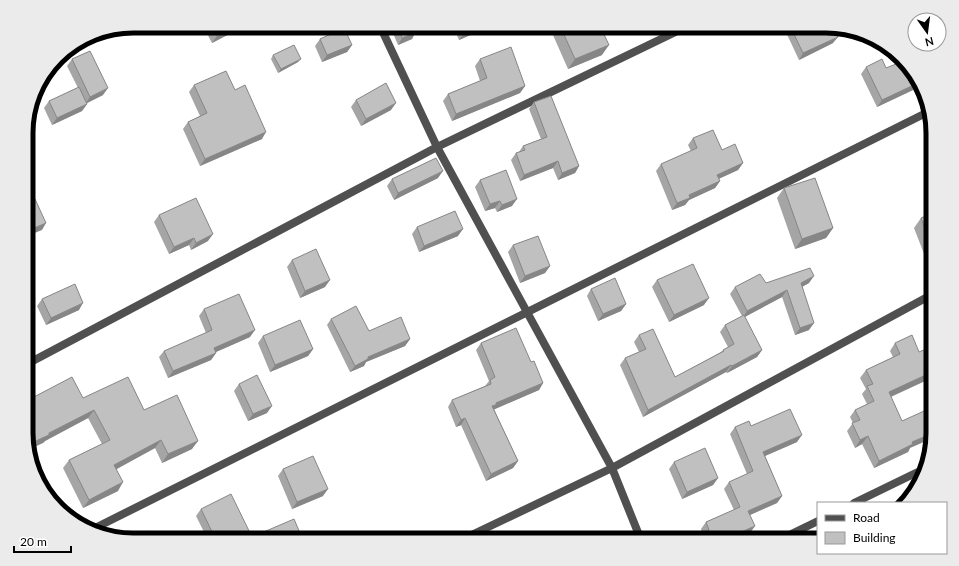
<svg xmlns="http://www.w3.org/2000/svg" width="959" height="566" font-family="Lato,sans-serif">
<style>
.lines{fill:none;stroke-linecap:round;stroke-linejoin:round}
.minor{stroke:#505050;stroke-width:8}
.wall{fill:#a5a5a5}
.shaded-wall{fill:#868686}
.building{fill:#c0c0c0;stroke:#868686}
.rim{fill:none;stroke:#000;stroke-width:5}
</style>
<rect width="100%" height="100%" fill="#fff"/>
<g class="lines">
<!-- minor -->
<path class="minor" d="M380 26 437 147 612 468 641 540
M27 364 437 147 688 26
M854 503 924 469
M93 529 928 112
M461 540 612 468 933 294
M779 540 818 521"/>
</g>
<!-- wall -->
<path class="wall" d="M203 26H239L237 30 212 43Z
M390 26H430L414 35 412 39 398 45Z
M453 26H491L459 40Z
M549 26H600L602 55 568 69Z
M785 26H826L833 43 799 60 784 28Z
M320 39 352 45 347 52 322 62 315 46Z
M273 55 298 62 278 73 271 59Z
M72 59 103 95 87 103V104L82 111 52 125 44 108 49 101 78 88 67 66Z
M480 59 525 86 520 93 452 121 443 101 448 94 480 81 475 66Z
M866 67 886 68 918 83 913 90 877 107 861 74Z
M194 85 235 90 262 139 200 166 183 129 188 122 200 116 189 92Z
M356 100 391 110 361 126 351 107Z
M534 102 579 166 575 173 558 180 553 168 520 181 511 160 516 153 519 152 523 146 541 139 529 109Z
M693 138 722 150 743 163 738 170 718 179 720 181 715 188 689 200 685 205 672 210 656 171 661 164 691 151 688 145Z
M438 178 394 200 387 186 392 179Z
M480 180 512 206 497 212 495 208 485 211 475 187Z
M784 188 833 228 826 238 795 249 777 198Z
M933 213V262L928 264 914 228 921 218Z
M159 215 208 241 191 250 189 245 169 254 154 222Z
M417 227 458 236 419 252 412 234Z
M513 245 550 266 545 273 520 283 508 252Z
M292 260 325 287 300 298 287 267Z
M657 280 704 305 669 322 652 287Z
M766 283H809L802 287 809 330 795 335 782 297 744 317 762 350 757 357 727 373 726 372 643 417 620 365 625 358 639 352 634 342 639 335 675 377 721 352 723 350 728 347 720 332 725 325 742 316 730 294 735 287Z
M591 289 626 304 621 311 598 321 587 296Z
M42 299 79 310 46 325 37 306Z
M204 309 250 337 216 352V353L211 360 168 378 159 357 164 351 206 333 199 316Z
M331 319 369 331 410 339 405 346 366 362 364 366 350 372 327 325Z
M263 336 313 349 308 356 270 372 258 343Z
M481 343 531 362 543 383 539 390 494 409 518 461 513 468 486 481 461 425 456 427 448 407 452 400 485 386 489 381 476 350Z
M895 343 919 352 930 372 925 381 891 397 910 448 908 452 874 468 862 444 855 448 847 431 853 423 850 417 855 410 867 404 862 394 866 389 860 378 866 370 893 357 890 351Z
M239 384 267 413 248 421 234 391Z
M32 398H83L144 410 192 449 162 463 155 448 117 469 118 491 83 508 63 468 69 460 102 444 88 418 45 441 43 443Z
M751 426 797 442 765 456 782 496 777 503 750 515V533H702L701 529 706 522 734 510 724 489 729 482 747 474 730 434 735 427Z
M674 462 718 478 713 485 682 499 669 469Z
M283 469 323 496 292 509 278 476Z
M201 509 252 537 303 540H208L196 516Z"/>
<!-- shaded-wall -->
<path class="shaded-wall" d="M235 26H239L237 30 212 43 217 36Z
M423 26H430L414 35 412 39 398 45 402 38Z
M479 26H491L459 40 464 33Z
M838 37 833 43 799 60 803 53Z
M352 45 347 52 322 62 327 55Z
M609 45 602 55 568 69 575 59Z
M301 59 298 62 278 73 281 69Z
M918 83 913 90 877 107 882 100Z
M525 86 520 93 452 121 456 114Z
M108 88 103 95 85 104 90 97Z
M396 103 391 110 361 126 366 119Z
M87 104 82 111 52 125 57 118Z
M266 132 262 139 200 166 205 159Z
M558 161 553 168 520 181 524 175Z
M743 163 738 170 712 182 717 175Z
M579 166 575 173 558 180 562 173Z
M443 171 438 178 394 200 398 193Z
M720 181 715 188 689 200 685 205 672 210 677 203 689 195Z
M517 199 512 206 497 212 502 205Z
M500 201 495 208 485 211 490 204Z
M46 223 42 230 27 236V231Z
M833 228 826 238 795 249 802 239Z
M463 229 458 236 419 252 424 246Z
M213 234 208 241 191 250 196 243Z
M194 238 189 245 169 254 174 247Z
M933 256V262L928 264Z
M550 266 545 273 520 283 525 276Z
M814 276 809 283 796 290 801 283Z
M330 280 325 287 300 298 305 291Z
M787 290 782 297 743 318 747 311Z
M709 298 704 305 669 322 674 315Z
M83 303 79 310 46 325 51 318Z
M626 304 621 311 598 321 603 314Z
M814 323 809 330 795 335 800 328Z
M255 330 250 337 209 355 214 348Z
M410 339 405 346 366 362 364 366 350 372 355 366 368 357Z
M313 349 308 356 270 372 275 365Z
M762 350 757 357 727 373 732 366Z
M216 353 211 360 168 378 173 371Z
M731 365 726 372 643 417 648 410Z
M933 366V371L922 376 928 368Z
M930 373 925 381 883 400 889 392Z
M543 383 539 390 493 410 492 406 496 403Z
M272 406 267 413 248 421 253 414Z
M94 410 88 418 45 441 43 443 28 450 27 445Z
M465 418 461 425 456 427 461 420Z
M933 433V438L910 448 908 452 874 468 879 461 912 442Z
M802 435 797 442 758 459 763 452Z
M868 436 862 444 855 448 860 440Z
M161 440 155 448 109 473 114 465Z
M198 441 192 449 162 463 168 454Z
M518 461 513 468 486 481 491 474Z
M718 478 713 485 682 499 687 492Z
M123 482 118 491 83 508 89 500Z
M328 489 323 496 292 509 297 502Z
M782 496 777 503 743 518 748 511Z
M755 526 750 533 734 540H723Z"/>
<!-- building -->
<path class="building" d="M211 26H235L217 36Z
M398 26H423L416 30 417 32 402 38Z
M461 26H479L464 33Z
M560 26H600L609 45 575 59Z
M790 26H826L834 28 838 37 803 53Z
M344 28 352 45 327 55 320 39Z
M294 45 301 59 281 69 273 55Z
M511 47 525 86 456 114 448 94 487 78 480 59Z
M90 51 108 88 90 97 72 59Z
M882 59 886 68 901 62 914 74 918 83 882 100 866 67Z
M226 71 235 90 245 85 266 132 205 159 188 122 207 113 194 85Z
M386 83 396 103 366 119 356 100Z
M79 87 87 104 57 118 49 101Z
M551 96 579 166 562 173 558 161 524 175 516 153 525 150 523 146 547 137 534 102Z
M713 130 722 150 735 144 743 163 717 175 720 181 689 195 690 198 677 203 661 164 697 148 693 138Z
M436 158 443 171 398 193 392 179Z
M506 170 517 199 502 205 500 201 490 204 480 180Z
M815 178 833 228 802 239 784 188Z
M196 198 213 234 196 243 194 238 174 247 159 215Z
M35 199 46 223 27 231V202Z
M455 211 463 229 424 246 417 227Z
M933 213V249L921 218Z
M538 236 550 266 525 276 513 245Z
M316 249 330 280 305 291 292 260Z
M693 264 709 298 674 315 657 280Z
M810 268 814 276 801 283 814 323 800 328 787 290 747 311 735 287 760 274 766 283Z
M615 278 626 304 603 314 591 289Z
M75 284 83 303 51 318 42 299Z
M239 294 255 330 214 348 216 353 173 371 164 351 212 330 204 309Z
M356 306 369 331 401 317 410 339 368 357V359L355 366 331 319Z
M744 315 762 350 732 366 731 365 648 410 625 358 646 349 639 335 653 329 675 377 724 351 723 350 734 344 725 325Z
M300 320 313 349 275 365 263 336Z
M516 328 531 362 534 361 543 383 496 403V405L492 406 518 461 491 474 465 418 461 420 452 400 491 384 490 380 495 377 481 343Z
M912 335 919 352 933 346V366L928 368 930 373 889 392 902 421 933 407V433L912 442 913 444 879 461 868 436 860 440 852 423 860 420 855 410 874 401 867 386 873 384 866 370 900 354 895 343Z
M257 375 272 406 253 414 239 384Z
M72 377 83 398 128 377 144 410 177 395 198 441 168 454 161 440 114 465 123 482 89 500 69 460 110 440 94 410 49 433V435L27 445V388L32 398Z
M790 409 802 435 763 452 782 496 748 511 755 526 723 540H688L709 530 706 522 740 507 729 482 753 471 735 427 749 421 751 426Z
M705 448 718 478 687 492 674 462Z
M313 456 328 489 297 502 283 469Z
M231 494 252 537 294 519 303 540H216L201 509Z
M149 531 154 540H131Z"/>
<!-- crop -->
<path d="M0 0H959V566H0ZM133 33H826A100 100 0 0 1 926 133V433A100 100 0 0 1 826 533H133A100 100 0 0 1 33 433V133A100 100 0 0 1 133 33Z" fill="#ebebeb" fill-rule="evenodd"/>
<path class="rim" d="M133 33H826A100 100 0 0 1 926 133V433A100 100 0 0 1 826 533H133A100 100 0 0 1 33 433V133A100 100 0 0 1 133 33Z"/>
<!-- legend -->
<rect x="817" y="502" width="130" height="52" fill="#ffffff" stroke="#999999"/>
<rect x="825" y="515" width="20" height="6" fill="#505050" stroke="#999999"/>
<text x="853" y="522" font-size="12" fill="#000000">Road</text>
<rect x="825" y="532" width="20" height="12" fill="#c0c0c0" stroke="#999999"/>
<text x="853" y="542" font-size="12" fill="#000000">Building</text>
<!-- north arrow -->
<g transform="translate(927 32) rotate(166)"><circle r="19" fill="#ffffff" stroke="#999999"/>
<path d="M0-3L7 15L0 10L-7 15Z" fill="#000000"/>
<text y="-6" font-size="11" font-weight="bold" text-anchor="middle" fill="#000000">N</text>
</g>
<!-- scale -->
<path d="M14 546v6h57v-6" fill="none" stroke="#000000" stroke-width="2"/>
<text x="20" y="546" font-size="12" fill="#000000" stroke="#ffffff" stroke-width="3" paint-order="stroke">20 m</text>
</svg>
